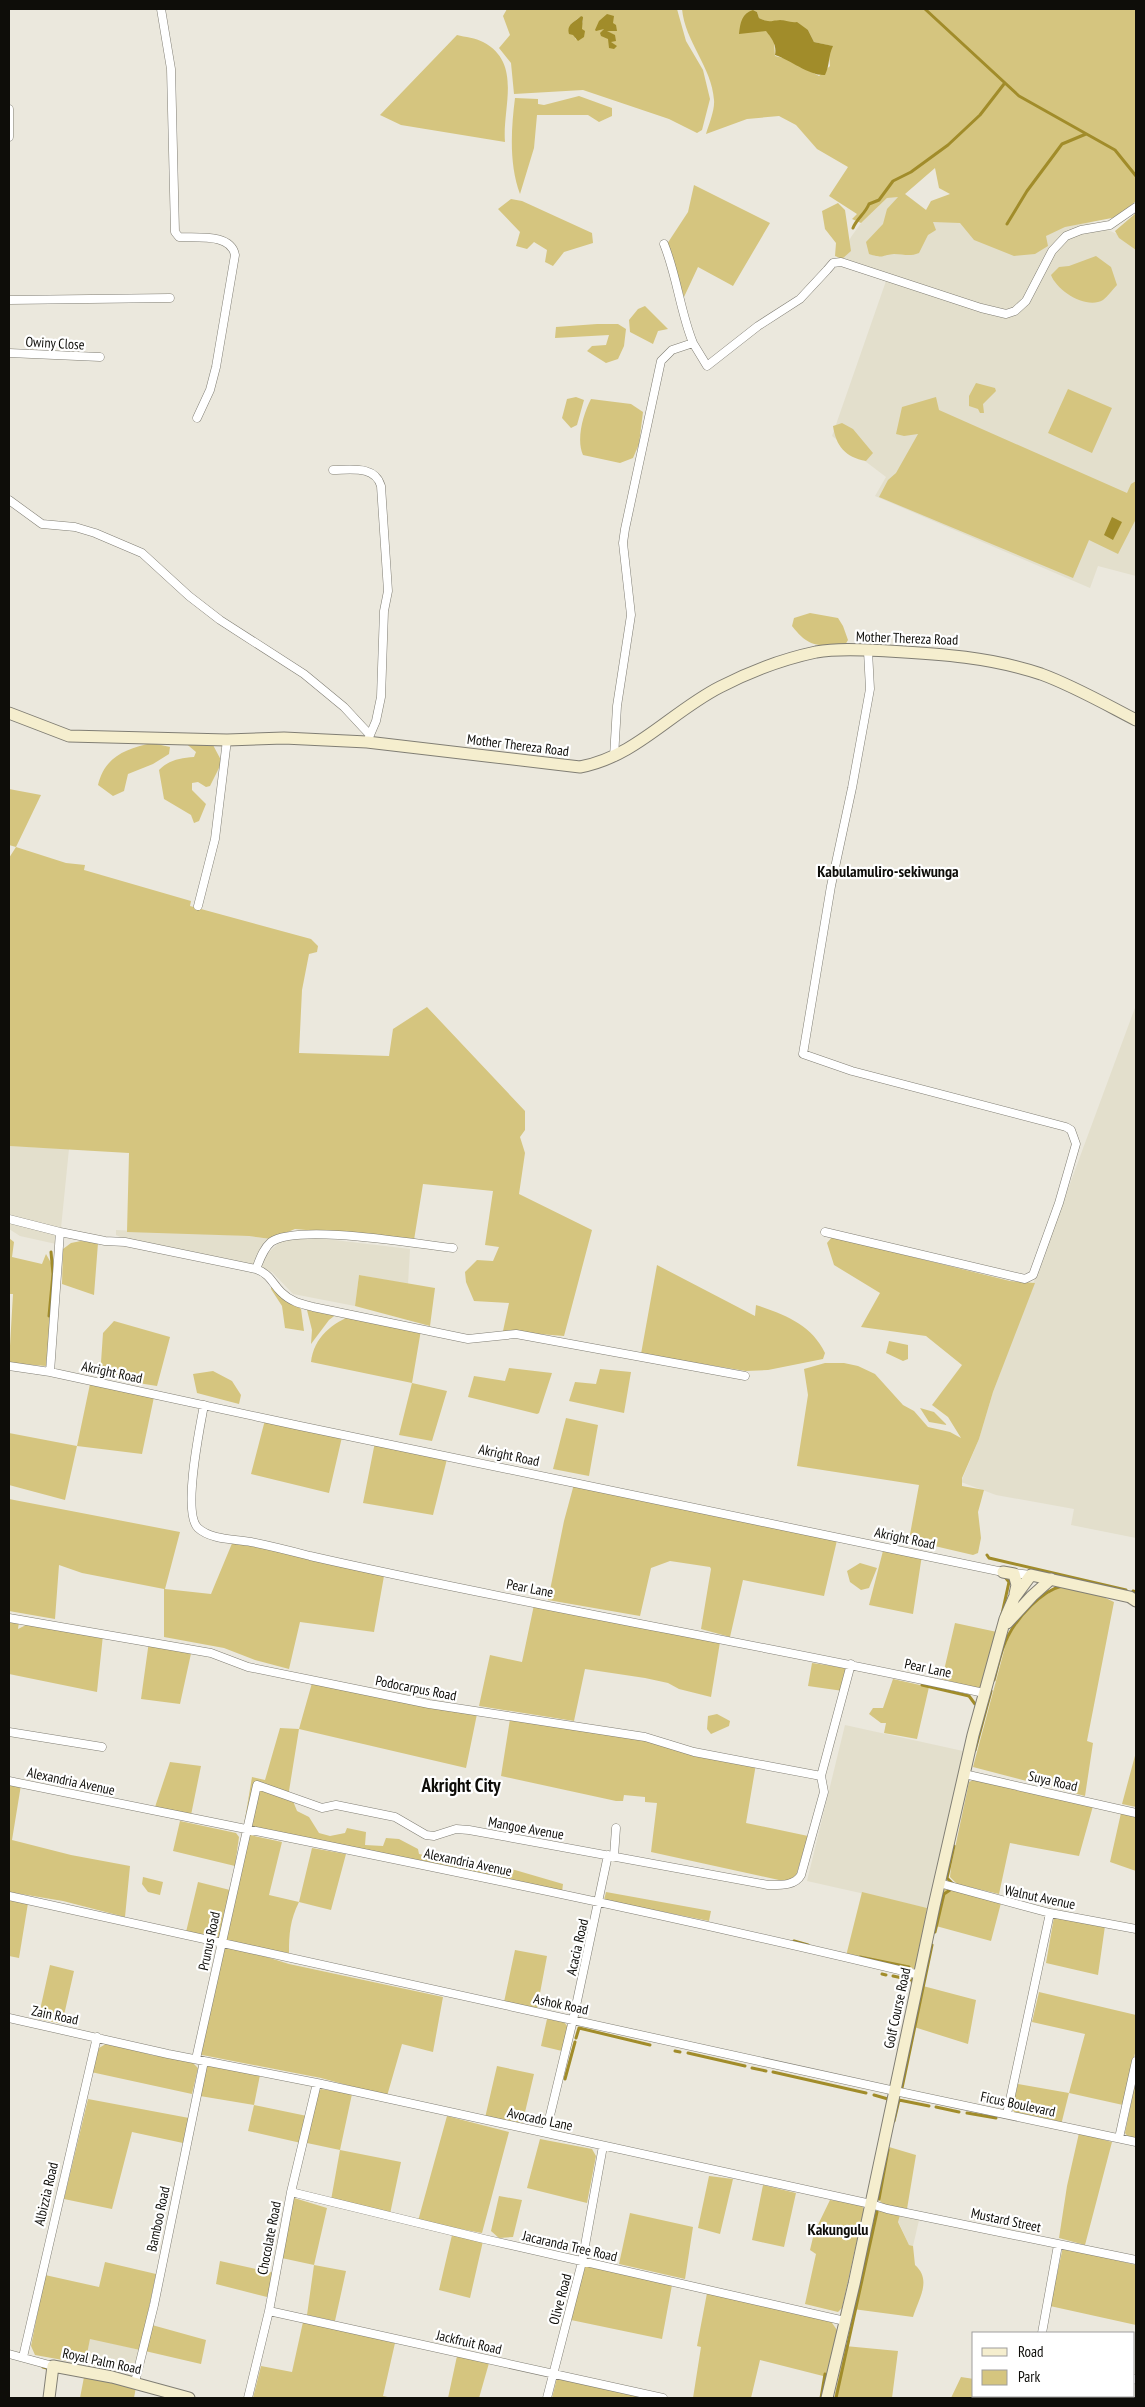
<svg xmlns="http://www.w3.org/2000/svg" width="1145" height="2407" font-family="'PT Sans Narrow',sans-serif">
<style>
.built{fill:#e3dfcc}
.green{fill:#d5c57f;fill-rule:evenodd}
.water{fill:#a18c2a}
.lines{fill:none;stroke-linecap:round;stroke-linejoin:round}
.stream{stroke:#a18c2a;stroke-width:3}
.street-casing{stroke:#807e74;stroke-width:9}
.secondary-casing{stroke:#807e74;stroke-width:13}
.street{stroke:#fff;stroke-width:8}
.secondary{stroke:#f5eece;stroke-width:11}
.labels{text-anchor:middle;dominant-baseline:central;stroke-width:4.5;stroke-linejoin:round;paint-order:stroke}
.street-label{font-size:14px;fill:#0e0d09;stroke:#fff}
.quarter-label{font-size:16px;font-weight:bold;fill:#0e0d09;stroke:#fff}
.district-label{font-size:19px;font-weight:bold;fill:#0e0d09;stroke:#fff}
</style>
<rect width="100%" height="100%" fill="#ebe8dd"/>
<!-- built -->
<path class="built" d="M905 194 926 210 1089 222 1136 242V576L1098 566 1090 588 875 496 886 477 832 436 886 281 847 267 842 256 851 237 861 223 887 198Z
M1136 1005V1538L1071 1525 1074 1509 996 1495 961 1482 979 1439 993 1392Z
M9 1146 69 1149 61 1228 56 1244 20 1236 9 1229Z
M116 1230 249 1236 271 1239 255 1263 251 1265 125 1239 116 1235Z
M309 1237 410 1249 408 1284 359 1275 355 1306 293 1294 272 1272 263 1269 261 1265 269 1252 281 1241Z
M845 1725 963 1751 936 1879 927 1908 807 1881Z
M900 2215 919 2220 913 2246 909 2245 898 2221Z
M90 2338 140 2350 133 2376 85 2364Z"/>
<!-- green -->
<path class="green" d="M507 9H677L686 41 703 70 710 99 702 130 697 133 669 119 583 90 514 94 511 63 499 48 510 35 503 16ZM581 16 583 21 576 40 571 24Z
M682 9H1136V201L1117 217 1065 227 1046 236 1048 246 1035 254 1014 256 974 240 960 223 933 222 936 230 928 235 919 253C909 257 904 254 894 254 881 255 885 259 869 254L866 242 883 224 887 209 898 197 887 198 861 223 852 219 857 214 829 196 848 167 817 149 796 125 779 116 747 119 706 134C709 124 715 110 714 100 712 67 685 42 682 9ZM753 10 757 12 759 18 770 23 781 20 808 30 814 42 832 46 829 54 830 66 819 76 787 59 775 56 774 42ZM935 168 939 188 950 194 931 201 926 210 905 194Z
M457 35C465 37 476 38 483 42 523 63 502 108 505 142L401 125 380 115Z
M579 96 612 108V116L599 122 588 115H537L534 148 520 194C509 164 511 130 515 98L538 99V104L544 105Z
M694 185 770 223 733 286 698 267 684 297 667 244 688 212Z
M511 199 522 201 592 233 593 243 564 252 553 266 545 262 547 250 534 242 527 249 516 246 520 232 498 209Z
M838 203 845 210 851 251 842 259 835 256 836 243 825 229 822 211Z
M1136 213V250L1119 238 1115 231Z
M1096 256 1111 267 1117 285C1112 290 1108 296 1103 300 1087 310 1057 291 1051 275L1059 267 1069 266Z
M645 306 668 329 658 331 653 344 630 332 629 320 638 309Z
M597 324H618L626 329 624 346 618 359 606 363 587 351 592 346 606 345 609 335 555 338 556 327Z
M976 383 995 388 996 391 983 404 984 413H980L978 409 969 406V396Z
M1068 389 1112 408 1092 453 1048 433Z
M576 397 584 400 577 425 571 428 562 418 567 399Z
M936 397 939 410 1127 493 1131 484 1136 481V519L1118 554 1089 540 1073 578 879 497 888 480 896 473 918 434 904 436 896 434 902 407Z
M591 399 631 404 643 412 639 444 633 458 620 463 583 455C576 440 583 414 591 399Z
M842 423 853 429 873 453 866 461C845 457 836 446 833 426Z
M810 613 838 618 843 626 848 640 845 645C818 646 809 648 792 626L794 618Z
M183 741 213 745 222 762 210 786 206 787 198 782 192 783V790L206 804 199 821 194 823 191 815 164 799 159 770C169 760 180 758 194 757L196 752Z
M152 743 170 747 169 754 153 764 128 774 124 791 113 796 98 785C105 756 126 749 152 743Z
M9 789 41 795 16 847 66 863 85 865 84 870 191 901 190 906 311 939 318 946 317 952 309 954 302 990 299 1053 389 1056 393 1029 427 1007 525 1111V1130L520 1137 525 1153 519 1194 592 1230 564 1336 503 1331 509 1303 474 1301 466 1282 465 1272 477 1260 493 1261 499 1247 485 1245 493 1191 423 1184 414 1240 295 1229 271 1239 249 1236 127 1232 129 1153 9 1146V858L16 847 9 845Z
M832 1237 1010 1281 1035 1283 993 1392 979 1439 962 1478V1486L984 1490 978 1512 981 1538 978 1553 973 1555 909 1540 919 1485 797 1466 808 1395 804 1369 825 1363H844L858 1366 875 1374 903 1405 914 1411 928 1427 950 1432 961 1438 948 1417 932 1405 962 1365 926 1336 861 1327 880 1293 834 1265 827 1243Z
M9 1238 14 1242 12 1257 42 1264 46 1254 55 1270 46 1366 9 1363 13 1294H9Z
M81 1241 98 1243 94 1295 62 1284 63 1249 71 1243Z
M657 1265 755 1316 756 1305C784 1314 812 1325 825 1353L823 1359 768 1370 746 1371 641 1354Z
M359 1275 435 1288 430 1326 355 1306Z
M272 1281 301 1309 304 1331 285 1328 282 1306 271 1289Z
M306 1306 342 1310 329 1320 311 1344 312 1330Z
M355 1314H367L421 1330 412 1383 447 1391 432 1441 399 1435 412 1383 311 1362C314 1337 332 1323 355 1314Z
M114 1321 170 1337 157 1386 100 1377 103 1333Z
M889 1341 908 1345V1359L903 1361 886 1353Z
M509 1368 552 1373 539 1413 537 1414 468 1397 474 1376 505 1381Z
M600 1369 631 1372 624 1413 569 1401 575 1382 596 1384Z
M213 1371 232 1381 241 1395 239 1404 197 1393 193 1374Z
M90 1384 154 1397 142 1454 77 1446 65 1500 9 1485V1433L77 1446Z
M920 1408 934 1412 947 1425 929 1422Z
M566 1418 598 1425 589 1476 553 1469Z
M265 1420 342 1437 329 1493 251 1474Z
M375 1442 448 1455 433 1515 363 1503Z
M574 1484 838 1536 824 1596 743 1580 730 1637 701 1629 711 1569 710 1567 670 1561 651 1568 640 1616 548 1600 564 1521Z
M9 1499 180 1532 165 1589 211 1594 233 1541 384 1576 374 1632 300 1622 289 1669 255 1660 224 1648 164 1637V1589L82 1573 59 1565 55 1619 9 1611Z
M884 1547 922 1555 913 1614 869 1605Z
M860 1563 877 1568 869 1588 861 1590 850 1582 847 1571Z
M1060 1586 1099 1595 1114 1602 1087 1741 1093 1743 1085 1796 973 1767 1008 1636 1032 1604Z
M534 1605C596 1617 657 1632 720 1642L711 1697 679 1689 668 1683 645 1678 585 1669 574 1721 479 1706 490 1655 522 1662Z
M9 1620 19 1622 18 1629 28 1624 103 1635 97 1692 9 1674Z
M955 1623 997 1632 980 1687 975 1688 942 1679Z
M149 1641 192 1649 180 1704 141 1699Z
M812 1663 847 1668 843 1691 808 1686Z
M893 1679 929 1687 917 1739 884 1733 886 1723H881L869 1714 873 1708H883Z
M312 1683 477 1714 466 1768 299 1729 289 1791 297 1811 309 1817 319 1833 330 1836 345 1833 347 1828 366 1832 365 1845 383 1846 386 1838 399 1839 418 1849 419 1854 462 1863 485 1864 515 1870 563 1884 562 1892 244 1825 252 1777 265 1780 280 1728 299 1729Z
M717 1714 730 1721 729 1726 711 1734 707 1729 708 1716Z
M510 1719 632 1735 756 1764 746 1823 808 1836 795 1879 788 1882 651 1852 657 1803 645 1802V1797L624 1795 623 1801H616L501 1776Z
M1136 1752V1807L1122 1804Z
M170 1762 201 1766 191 1815 155 1807Z
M975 1779 1093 1806 1079 1856 1010 1843 999 1894 957 1884 950 1877 951 1867 969 1782Z
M9 1783 21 1785 12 1840 71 1855 130 1866 125 1917 63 1901 9 1892Z
M1121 1813 1136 1815V1871L1110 1862Z
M180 1821 236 1833 239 1837 235 1866 173 1851Z
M250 1835 282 1842 269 1895 299 1902 312 1848 346 1854 331 1910 299 1902C290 1920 289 1934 289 1953L256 1948 226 1940 247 1837Z
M143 1877 163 1882 160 1895 148 1892 142 1884Z
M198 1882 230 1890 221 1938 218 1941 186 1932Z
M947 1888 1001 1903 991 1941 936 1926 943 1890Z
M606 1892 711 1911 709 1921 604 1900Z
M862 1892 927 1908 918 1968 915 1969 846 1956Z
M9 1899 28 1903 19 1958 9 1956Z
M1054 1917 1105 1926 1098 1975 1046 1963Z
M219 1942 289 1964 443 1997 433 2052 402 2044 387 2096 321 2078 197 2054Z
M515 1950 547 1956 537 2009 504 2002Z
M50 1965 74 1971 62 2024 38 2019Z
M923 1986 976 2000 968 2044 914 2027Z
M1039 1992 1136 2015V2049L1123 2105 1069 2093 1061 2125 1015 2113 1012 2109 1018 2084 1069 2093 1085 2034 1032 2022Z
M547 2019 564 2022 568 2027 562 2051 541 2046Z
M109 2042 151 2055 191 2061 198 2068 192 2094 91 2072 99 2048Z
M211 2064 260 2075 254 2105 307 2116 301 2143 248 2131 254 2105 200 2096 205 2068Z
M497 2066 534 2074 522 2125 485 2118Z
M1136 2078V2139L1129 2138 1125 2133Z
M321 2089 352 2094 340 2150 401 2162 390 2214 331 2200 340 2150 307 2143 318 2092Z
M88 2099 189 2118 183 2143 132 2132 112 2209 64 2199Z
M447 2116 509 2132 482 2233 418 2221Z
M1079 2133 1112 2142 1085 2245 1059 2238 1067 2186Z
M540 2139 592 2149 596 2156 587 2203 527 2188Z
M889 2147 916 2155 907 2209 883 2204 877 2198Z
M709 2176 733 2179 720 2234 698 2228Z
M763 2185 796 2193 784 2247 752 2240Z
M499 2196 522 2200 513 2237 499 2238 491 2231Z
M291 2197 327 2208 314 2265 346 2271 335 2321 307 2315 314 2265 277 2257Z
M830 2200 861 2204 864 2209 842 2308 838 2312 805 2304 816 2254 810 2250 814 2233Z
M876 2208 900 2215 898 2222 909 2245 913 2246 915 2265C932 2280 919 2298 913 2317L853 2309Z
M630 2213 693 2227 685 2279 619 2264Z
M452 2235 483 2241 470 2298 439 2290Z
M1063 2247 1136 2265V2325L1050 2306Z
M220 2261 274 2273 267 2297 216 2284Z
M105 2262 156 2274 140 2350 90 2339 85 2364 35 2355 31 2346 45 2275 99 2287Z
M585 2266 672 2285 662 2339 571 2320Z
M707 2293 830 2320 837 2330 827 2377 760 2360 751 2398H693L701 2347 697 2346Z
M303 2322 395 2343 383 2396 392 2398H253L261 2366 292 2372Z
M152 2325 206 2340 201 2364 145 2351Z
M845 2346 898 2351 892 2398H834Z
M457 2356 489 2363 479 2398H448Z
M84 2377 136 2387 134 2398H80Z
M961 2377 974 2379V2396H1023L1022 2398H951Z
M557 2378 645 2398H552Z"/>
<!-- water -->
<path class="water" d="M753 10 757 12 759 18C770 23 769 21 780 20 785 20 790 23 797 22L808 30 814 42 833 46C828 56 830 65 825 75 809 76 791 60 775 55 777 45 772 39 766 31L739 34C740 23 742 13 753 10Z
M607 14 614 16 613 23 616 25 617 31H607L615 35 616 41 611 42 617 46 614 49 609 48 608 39 601 36 600 33 604 29 596 31 595 30 599 21Z
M581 16 583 17 582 29 585 31 584 37 578 41 573 35 569 34C566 24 575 22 581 16Z
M1112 517 1122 522 1113 540 1104 535Z"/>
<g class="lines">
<!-- stream -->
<path class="stream" d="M925 9 1019 96 1115 150 1136 176
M1007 224 1027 191 1062 144 1086 134
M853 228C857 218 865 214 869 204L879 200 893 181 911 172 948 145 980 115 1004 84
M49 1316 53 1274 51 1252
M987 1555 989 1558 1126 1590
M1133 1591 1136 1592
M1002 1614 1009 1582 1005 1577
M994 1680C998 1666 1001 1649 1008 1636 1018 1617 1041 1591 1062 1586
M922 1685 969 1696 975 1704
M975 1750 991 1691
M953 1884 947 1878 954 1846
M935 1932 944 1894 950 1890
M794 1941 808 1945
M860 1957 909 1967
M882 1974 886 1975
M893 1976 912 1980 913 1985
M576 2038 579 2028 650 2045
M675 2051 680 2052
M688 2053 745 2066
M752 2068 766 2071
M773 2072 866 2093
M565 2079 575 2042
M902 2088 932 1945
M874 2095 888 2099V2101
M899 2100 929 2106
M936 2107 959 2112
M967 2113 996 2118
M894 2121 899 2100
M879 2199 888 2150
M43 2367 50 2369
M821 2398 825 2374
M836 2398 877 2212"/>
<!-- street casing -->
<g class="street-casing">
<path id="street" d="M161 9 171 69 175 232 179 237C197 238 231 233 235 255L216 367 210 390 197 418
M9 109V137
M9 300 170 298
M693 343 707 366 758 326 800 299 827 270 833 263 841 262 981 308 1006 314 1015 311 1026 301 1052 251 1066 236 1081 230 1110 225 1136 207
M9 353 100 357
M333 470C350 470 375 465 381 486L388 591 384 611 381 697 376 721 370 735
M9 500 42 524 75 527 95 533 142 553 189 596 220 620 304 674 344 707 370 735 367 742
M614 757 617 706 631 615 623 543 625 529 661 361 672 350 693 343C680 311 677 276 664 244
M198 906 215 839 227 740
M9 1219 60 1232
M825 1232 1025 1279 1033 1275 1059 1203 1076 1144 1071 1130 1066 1127 852 1071 803 1054 831 886 852 788 870 689 868 651
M256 1269C260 1259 263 1249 271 1242 298 1223 416 1244 453 1248
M9 1366 50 1372 300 1426 1003 1572 1031 1575
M50 1372 60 1232 105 1241 125 1242 256 1269C270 1274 272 1283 281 1292 291 1302 301 1304 313 1307L468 1339 516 1334 745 1376
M204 1405C200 1427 182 1513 198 1528 211 1540 235 1539 251 1542 271 1546 291 1551 310 1556 534 1607 760 1644 984 1693
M9 1618 211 1653 248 1667 429 1704 645 1737 694 1752 821 1776
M9 1732 102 1747
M964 1774 1136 1813
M9 1781C313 1843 618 1902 920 1975
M614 1856 616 1828
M939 1883 1050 1913 1136 1929
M9 1896 895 2091 1136 2142
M9 2018 168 2054 317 2083 871 2204 887 2209 1136 2260
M196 2059 257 1785 322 1808 336 1805 395 1817 426 1835 434 1836 456 1829 469 1830 768 1885C780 1885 795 1886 801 1875L824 1792 821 1776 851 1664
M1007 2114 1050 1913
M546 2132 573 2020 608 1855
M1119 2138 1136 2061
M291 2192 484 2239 845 2321
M269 2311 663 2398
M1042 2333 1058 2245
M9 2354 53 2366
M23 2357 97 2037
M1134 2379 1136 2380
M135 2382 154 2305 204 2061
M248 2398 269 2311 291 2192 317 2083
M547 2398 582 2262 603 2146
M1024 2398 1025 2396"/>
</g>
<!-- secondary casing -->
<g class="secondary-casing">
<path id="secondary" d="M9 713 69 736 227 740 284 738 367 742 580 767C635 757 671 712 720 687 749 672 783 659 816 652 839 648 865 650 888 651 941 654 990 657 1041 674 1074 686 1105 704 1136 720
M1003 1572 1014 1574 1017 1585 1015 1594
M1007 1623 1032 1596 1051 1579
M49 2398 53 2366 112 2377 189 2398
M827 2398 854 2284 934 1906 973 1735 1005 1619 1014 1598 1031 1575 1130 1597 1136 1601"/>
</g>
<!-- street -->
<use href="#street" class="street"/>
<!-- secondary -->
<use href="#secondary" class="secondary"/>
</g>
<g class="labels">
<!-- street labels -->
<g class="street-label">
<text transform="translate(55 343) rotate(3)">Owiny Close</text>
<text transform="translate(907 638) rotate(2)">Mother Thereza Road</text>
<text transform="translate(518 745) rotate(7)">Mother Thereza Road</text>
<text transform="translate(112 1372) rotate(12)">Akright Road</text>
<text transform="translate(509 1455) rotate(12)">Akright Road</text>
<text transform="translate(905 1538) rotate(12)">Akright Road</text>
<text transform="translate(530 1588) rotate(11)">Pear Lane</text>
<text transform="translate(928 1668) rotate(12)">Pear Lane</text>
<text transform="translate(416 1688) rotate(11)">Podocarpus Road</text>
<text transform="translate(71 1781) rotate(12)">Alexandria Avenue</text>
<text transform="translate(1053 1781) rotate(13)">Suya Road</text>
<text transform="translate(526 1828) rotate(10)">Mangoe Avenue</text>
<text transform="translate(468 1862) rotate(12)">Alexandria Avenue</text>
<text transform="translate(1040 1897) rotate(12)">Walnut Avenue</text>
<text transform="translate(209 1941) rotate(-78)">Prunus Road</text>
<text transform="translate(577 1947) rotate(-77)">Acacia Road</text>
<text transform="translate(561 2004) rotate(12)">Ashok Road</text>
<text transform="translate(897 2008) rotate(-78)">Golf Course Road</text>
<text transform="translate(55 2015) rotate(12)">Zain Road</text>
<text transform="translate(1018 2104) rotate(12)">Ficus Boulevard</text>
<text transform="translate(540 2119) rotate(12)">Avocado Lane</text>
<text transform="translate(46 2194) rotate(-77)">Albizzia Road</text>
<text transform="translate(158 2219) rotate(-78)">Bamboo Road</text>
<text transform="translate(1006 2220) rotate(12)">Mustard Street</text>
<text transform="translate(269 2238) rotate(-79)">Chocolate Road</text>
<text transform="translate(570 2246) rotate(13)">Jacaranda Tree Road</text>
<text transform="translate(560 2299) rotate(-75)">Olive Road</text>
<text transform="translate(469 2342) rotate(13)">Jackfruit Road</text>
<text transform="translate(102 2361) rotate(12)">Royal Palm Road</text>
</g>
<!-- quarter labels -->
<g class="quarter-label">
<text x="888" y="871">Kabulamuliro-sekiwunga</text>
<text x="838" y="2229">Kakungulu</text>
</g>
<!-- district labels -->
<g class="district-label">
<text x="461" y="1785">Akright City</text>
</g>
</g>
<!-- border -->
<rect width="1145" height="2407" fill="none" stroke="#0e0d09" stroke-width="20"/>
<!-- legend -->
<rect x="972" y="2332" width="162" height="65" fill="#ffffff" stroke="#9f9e9d"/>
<rect x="982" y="2348" width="25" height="8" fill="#f5eece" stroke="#9f9e9d"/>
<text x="1018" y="2357" font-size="15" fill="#0e0d09">Road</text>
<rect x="982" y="2370" width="25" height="15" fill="#d5c57f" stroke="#9f9e9d"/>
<text x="1018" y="2382" font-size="15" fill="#0e0d09">Park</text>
</svg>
